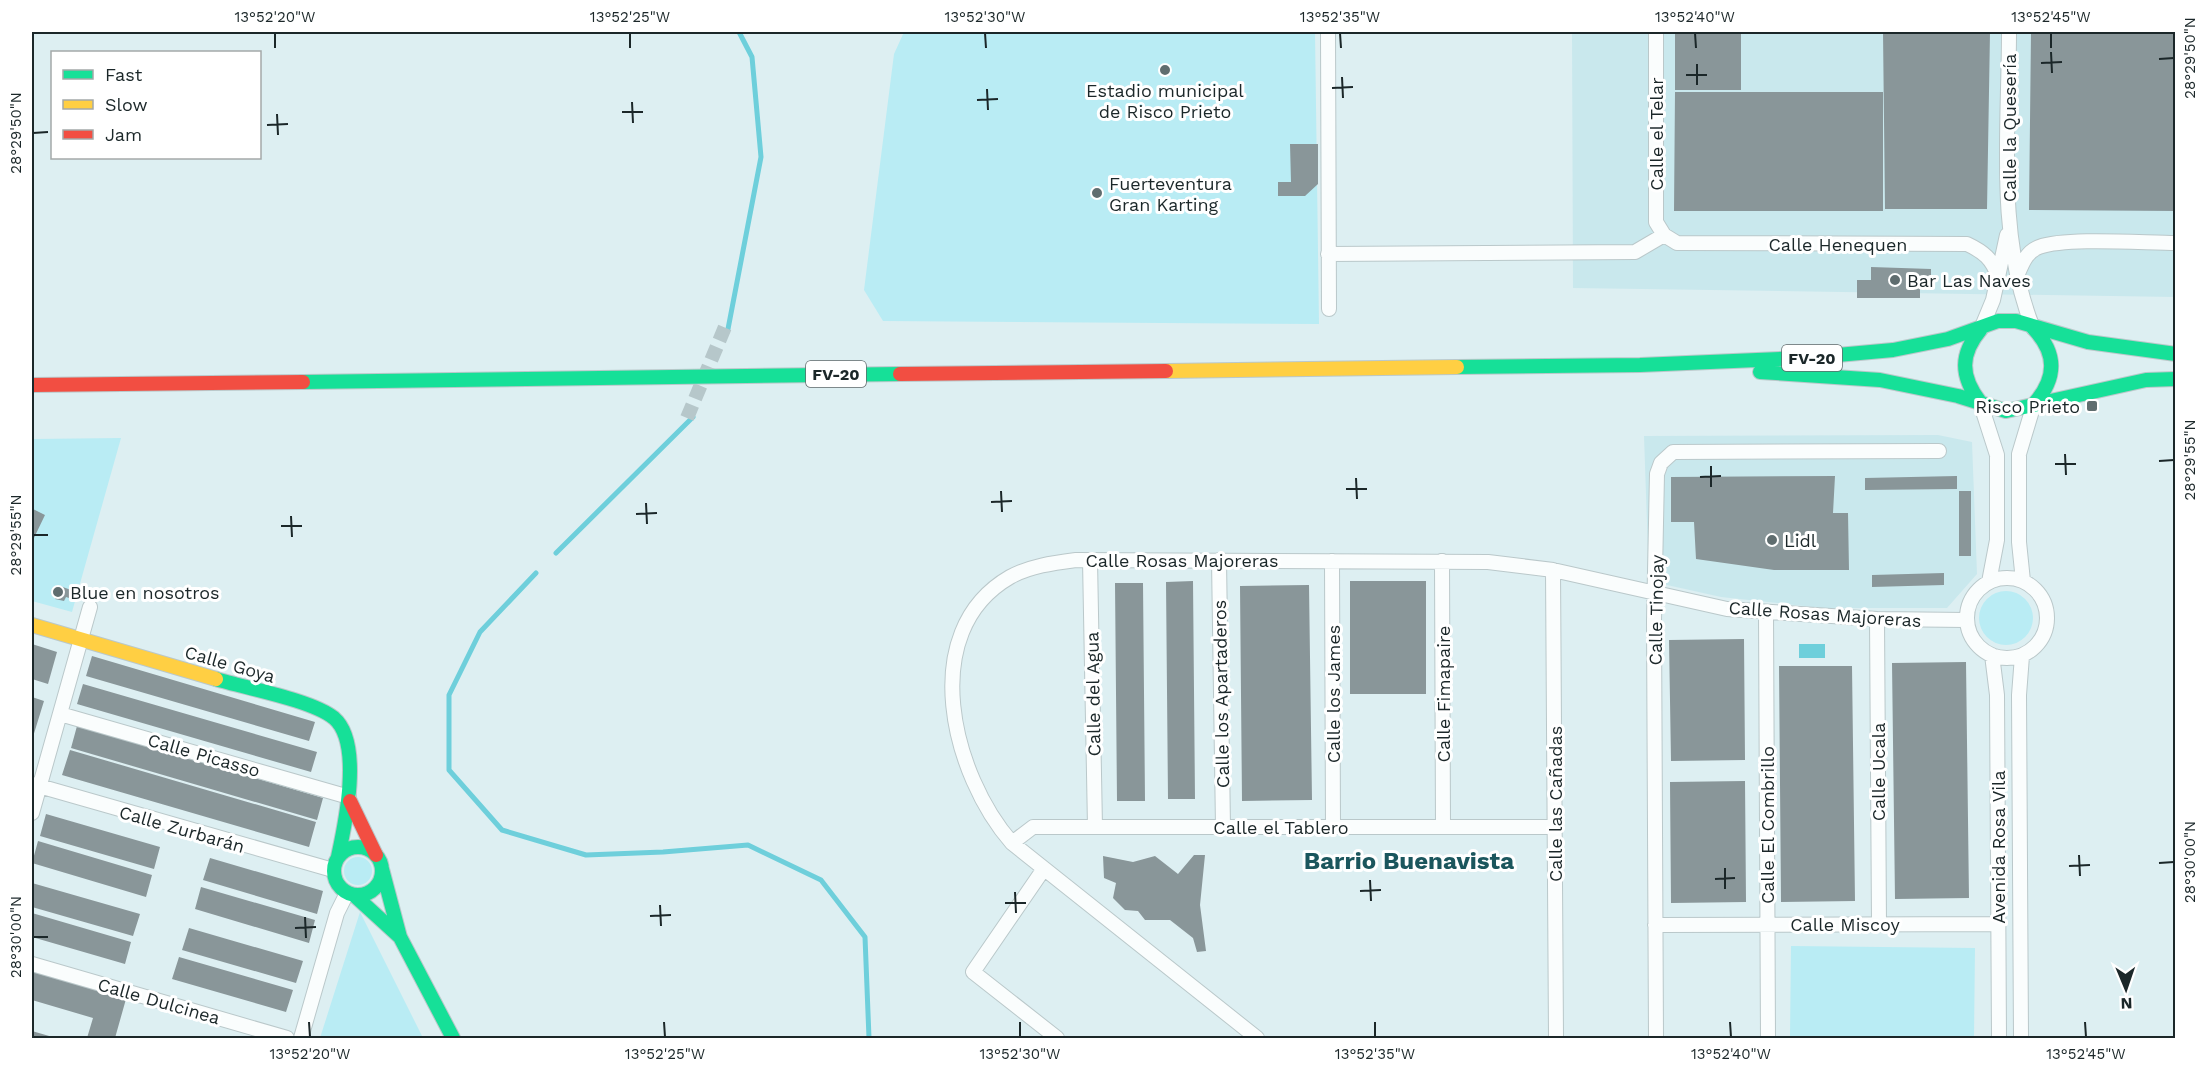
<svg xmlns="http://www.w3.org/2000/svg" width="2207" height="1070" font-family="'Work Sans',sans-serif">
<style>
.built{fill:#c9e8ed}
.green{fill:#b9ecf4}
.water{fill:#6ecfdb}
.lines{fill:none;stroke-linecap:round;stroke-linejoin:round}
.stream{stroke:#6ecfdb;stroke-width:5}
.building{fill:#899699}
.street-tunnel{stroke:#b6c7ca;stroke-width:14;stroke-dasharray:14 7;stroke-linecap:butt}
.street-casing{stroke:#bac8ca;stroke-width:16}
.fast-casing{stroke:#bac8ca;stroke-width:16}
.slow-casing{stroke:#bac8ca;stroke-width:16}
.jam-casing{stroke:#bac8ca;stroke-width:16}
.street{stroke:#fafdfd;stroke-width:14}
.fast{stroke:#16e098;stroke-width:14}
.slow{stroke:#ffcf43;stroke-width:14}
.jam{stroke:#f24e42;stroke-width:14}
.ticks{fill:none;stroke:#1b2729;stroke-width:2}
.poi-dot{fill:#5f6d6f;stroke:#fff;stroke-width:2}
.labels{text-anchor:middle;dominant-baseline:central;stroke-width:6;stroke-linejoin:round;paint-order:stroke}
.shield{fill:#fff;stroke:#5f6869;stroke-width:1.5}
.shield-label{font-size:16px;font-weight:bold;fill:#1b2729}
.poi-label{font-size:18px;fill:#1b2729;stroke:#fff;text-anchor:start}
.street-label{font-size:18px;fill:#1b2729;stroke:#fff}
.district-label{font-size:24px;font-weight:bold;fill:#1b565d;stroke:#fff}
.neatline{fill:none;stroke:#1b2729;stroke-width:2}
.ticks-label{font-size:15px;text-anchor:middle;fill:#1b2729}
</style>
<rect width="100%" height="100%" fill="#ddeff2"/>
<!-- built -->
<path class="built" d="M1572 32H2175V297L1573 288Z
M1938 435 1972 442 1977 574 1947 608H1823L1721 597 1649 581 1644 436Z"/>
<!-- green -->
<path class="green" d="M904 32H1315L1319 324 883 321 864 290 894 54Z
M121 438 72 612 32 601V439Z
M1979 618a27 27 0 1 1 54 0a27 27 0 1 1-54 0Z
M344 871a14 14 0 1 1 28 0a14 14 0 1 1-28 0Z
M360 912 423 1038H320Z
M1791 946 1975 948 1974 1038H1790Z"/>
<!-- water -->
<path class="water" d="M1799 644H1825V658H1799Z"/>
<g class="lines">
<!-- stream -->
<path class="stream" d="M728 329 761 157 752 57 739 32
M556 553 693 417
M536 573 480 632 449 695V770L502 830 586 855 663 852 748 845 821 880 865 937 869 1038"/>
</g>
<!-- building -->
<path class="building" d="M1675 32H1741V90H1675Z
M1883 32H1990L1987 209H1885Z
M2031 32H2176V211L2029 210Z
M1675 92H1883V211H1674Z
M1290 144H1318V184L1305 196H1278V182H1291Z
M1871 267 1931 269V277H1920V298H1857V280H1871Z
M1835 476 1833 513H1848L1849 570H1774L1696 559 1694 522H1671V477Z
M1957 476V489L1865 490V478Z
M1959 491H1971V556H1959Z
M33 509 45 515 33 540H32Z
M1944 573V585L1872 587V575Z
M1193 581 1195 799H1168L1166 582Z
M1350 581H1426V694H1350Z
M1115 583H1143L1145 801H1117Z
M1309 585 1312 800 1242 801 1240 586Z
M60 586 71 590 69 598 66 597 64 601 55 599Z
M1744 639 1745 760 1671 761 1669 640Z
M32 644 57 652 48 684 32 679Z
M92 656 315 722 309 741 86 676Z
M1966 662 1969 898 1895 899 1892 663Z
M1779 666H1852L1855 901 1781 902Z
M83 684 317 752 311 772 77 704Z
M32 697 44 701 32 740Z
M77 726 323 798 317 820 71 748Z
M70 750 316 822 309 847 62 775Z
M1745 781 1746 902 1671 903 1670 782Z
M46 814 160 847 154 869 40 836Z
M38 841 152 875 146 897 32 863Z
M1194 855H1205L1200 905 1206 951 1197 952 1193 938 1170 920H1145L1138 911 1125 910 1113 898 1116 883 1104 878 1103 856 1133 862 1155 856 1178 874Z
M210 858 323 891 317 914 203 880Z
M32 883 140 914 133 936 32 907Z
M201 887 315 920 309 943 195 909Z
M32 913 131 942 125 964 32 937Z
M189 928 303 961 296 983 182 950Z
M179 957 293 990 286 1012 172 979Z
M32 971 126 999 115 1038H87L93 1018 32 1000Z
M32 1031 56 1038H32Z"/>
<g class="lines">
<!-- street-tunnel -->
<path class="street-tunnel" d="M687 418 725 327"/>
<!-- street casing -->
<g class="street-casing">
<path id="street" d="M1328 32 1329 309
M1656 32V222L1664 235 1677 243 1967 244C1984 252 1992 259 1998 276
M2009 32C2009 129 1996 235 2033 328
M1328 254 1635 252 1664 235
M2017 276C2022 264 2026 252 2039 247 2067 237 2143 243 2176 243
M1981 329 1993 300 2007 235
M1980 402 1997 455V540L1989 582
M1090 560 1095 827
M1219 560 1223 827
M1332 561 1333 827
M1442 561 1443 827
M1553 570 1556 1038
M1967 618a40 40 0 1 1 80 0a40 40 0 1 1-80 0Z
M2023 581 2019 542V454L2034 404
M1766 612 1768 1038
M1877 619 1879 924
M1992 655 1997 695 1999 1038
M60 714 349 797
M32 784 333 870
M32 813 90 607
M1012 843 1033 827H1555
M1043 870 973 972 1057 1038
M1655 925 1998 924
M32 964 287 1038
M301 1038 337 913 347 893
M1257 1038 1012 843C953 776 915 632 1010 577 1030 566 1053 563 1076 560L1488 562 1553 570 1727 609 1877 619 1966 620
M1656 1038 1654 621 1657 474 1661 463 1673 452 1939 451
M2021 1038 2019 695 2022 656"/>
</g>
<!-- fast casing -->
<g class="fast-casing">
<path id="fast" d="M2033 328C2057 353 2057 378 2034 404
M1457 367 1640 365 1804 358 1893 350 1948 339 1998 321H2016L2088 342 2176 354
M1760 372 1880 380 1958 396 2006 411 2146 380 2176 379
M303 382 900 374
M1980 402C1960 376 1960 354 1981 329
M216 679C245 688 312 700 334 718 363 743 345 825 338 857
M334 871a24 24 0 1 1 48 0a24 24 0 1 1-48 0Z
M382 869 400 937 453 1038
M354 895 400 937"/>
</g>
<!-- slow casing -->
<g class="slow-casing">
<path id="slow" d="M1166 371 1457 367
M32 625 216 679"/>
</g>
<!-- jam casing -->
<g class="jam-casing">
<path id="jam" d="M900 374 1166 371
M32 385 303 382
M350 801 376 855"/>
</g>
<!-- street -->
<use href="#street" class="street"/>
<!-- fast -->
<use href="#fast" class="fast"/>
<!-- slow -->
<use href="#slow" class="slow"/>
<!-- jam -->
<use href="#jam" class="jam"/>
</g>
<!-- ticks -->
<path class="ticks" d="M275 33V48M630 33V48M985 33 986 48M1340 33 1341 48M1695 33 1696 48M2051 33V48M2051 52 2052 73M2159 59 2174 58M2041 63 2062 62M1697 64V85M1686 75H1707M1342 77 1343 98M1332 88 1353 87M987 89 988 110M977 100 998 99M632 102 633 123M622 112H643M277 114 278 135M267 125 288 124M33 133 48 132M2065 454 2066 475M2159 461 2174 460M2055 464H2076M1711 466V487M1700 477 1721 476M1356 478 1357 499M1346 489H1367M1001 491 1002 512M991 502 1012 501M646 503 647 524M636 514 657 513M291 516 292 537M281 526H302M33 535H48M2079 855 2080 876M2159 863 2174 862M2069 866 2090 865M1725 868V889M1715 879 1735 878M1370 880 1371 901M1360 891 1381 890M1015 892 1016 913M1005 903H1026M660 905 661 926M650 916 671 915M305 917 306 938M295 928 316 927M33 937H48M309 1022 310 1037M664 1022 665 1037M1020 1022V1037M1375 1022V1037M1730 1022 1731 1037M2085 1022 2086 1037"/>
<!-- markers -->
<g class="poi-dot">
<circle cx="1165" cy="70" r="6"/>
<circle cx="1097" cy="193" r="6"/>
<circle cx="1895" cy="280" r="6"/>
<rect x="2086" y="400" width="12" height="12" rx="3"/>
<circle cx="1772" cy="540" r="6"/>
<circle cx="58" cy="592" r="6"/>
</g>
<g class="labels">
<!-- shield labels -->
<g class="shield">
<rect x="1782" y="345" width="60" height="26" rx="4.5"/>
<rect x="806" y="361" width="60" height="26" rx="4.5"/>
</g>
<g class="shield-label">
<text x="1812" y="358">FV-20</text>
<text x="836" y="374">FV-20</text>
</g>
<!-- poi labels -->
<g class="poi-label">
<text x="1165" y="90" text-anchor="middle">Estadio municipal<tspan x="1165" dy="21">de Risco Prieto</tspan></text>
<text x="1109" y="183">Fuerteventura<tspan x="1109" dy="21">Gran Karting</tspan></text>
<text x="1907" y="280">Bar Las Naves</text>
<text x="2080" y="406" text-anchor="end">Risco Prieto</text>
<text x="1784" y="540">Lidl</text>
<text x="70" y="592">Blue en nosotros</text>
</g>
<!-- street labels -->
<g class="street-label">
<text transform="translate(2009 128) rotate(-90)">Calle la Quesería</text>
<text transform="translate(1656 134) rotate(-90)">Calle el Telar</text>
<text x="1838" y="244">Calle Henequen</text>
<text x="1182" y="560">Calle Rosas Majoreras</text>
<text transform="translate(1656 610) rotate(-89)">Calle Tinojay</text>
<text transform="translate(1825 614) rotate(4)">Calle Rosas Majoreras</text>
<text transform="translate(230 664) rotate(16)">Calle Goya</text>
<text transform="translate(1093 694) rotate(-91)">Calle del Agua</text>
<text transform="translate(1221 694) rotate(-91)">Calle los Apartaderos</text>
<text transform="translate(1333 694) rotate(-90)">Calle los James</text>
<text transform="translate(1443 694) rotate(-90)">Calle Fimapaire</text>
<text transform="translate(204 755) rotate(16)">Calle Picasso</text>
<text transform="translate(1878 772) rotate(-90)">Calle Ucala</text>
<text transform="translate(1555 804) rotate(-90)">Calle las Cañadas</text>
<text transform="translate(1767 825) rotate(-90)">Calle El Combrillo</text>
<text x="1281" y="827">Calle el Tablero</text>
<text transform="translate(182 829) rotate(16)">Calle Zurbarán</text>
<text transform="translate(1998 847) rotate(-90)">Avenida Rosa Vila</text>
<text x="1845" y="924">Calle Miscoy</text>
<text transform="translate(159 1001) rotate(16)">Calle Dulcinea</text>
</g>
<!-- district labels -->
<g class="district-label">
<text x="1409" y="861">Barrio Buenavista</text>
</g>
</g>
<!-- border -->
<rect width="2207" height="1070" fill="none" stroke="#ffffff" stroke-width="66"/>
<!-- legend -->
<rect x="51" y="51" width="210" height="108" fill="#ffffff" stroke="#a4a9a9" stroke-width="1.5"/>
<rect x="63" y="70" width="30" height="9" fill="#16e098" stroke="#a4a9a9" stroke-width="1.5"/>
<text x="105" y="81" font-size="18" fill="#1b2729">Fast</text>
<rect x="63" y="100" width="30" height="9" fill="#ffcf43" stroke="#a4a9a9" stroke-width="1.5"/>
<text x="105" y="111" font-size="18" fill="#1b2729">Slow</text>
<rect x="63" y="130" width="30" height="9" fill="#f24e42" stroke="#a4a9a9" stroke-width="1.5"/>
<text x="105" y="141" font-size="18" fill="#1b2729">Jam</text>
<!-- north arrow -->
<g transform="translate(2126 989) rotate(178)" stroke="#ffffff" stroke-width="4.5" paint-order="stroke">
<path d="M0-4.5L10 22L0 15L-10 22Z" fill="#1b2729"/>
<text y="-9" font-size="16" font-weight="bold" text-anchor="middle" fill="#1b2729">N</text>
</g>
<rect x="33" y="33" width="2141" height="1004" class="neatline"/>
<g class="ticks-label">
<text x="275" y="22">13°52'20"W</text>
<text x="630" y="22">13°52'25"W</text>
<text x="985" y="22">13°52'30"W</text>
<text x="1340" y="22">13°52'35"W</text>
<text x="1695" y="22">13°52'40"W</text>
<text x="2051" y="22">13°52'45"W</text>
<text transform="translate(2190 58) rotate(-90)" y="5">28°29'50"N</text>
<text transform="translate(16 133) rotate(-90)" y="5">28°29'50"N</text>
<text transform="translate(2190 460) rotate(-90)" y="5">28°29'55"N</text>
<text transform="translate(16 535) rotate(-90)" y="5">28°29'55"N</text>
<text transform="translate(2190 862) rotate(-90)" y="5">28°30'00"N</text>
<text transform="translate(16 937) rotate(-90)" y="5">28°30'00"N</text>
<text x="310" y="1059">13°52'20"W</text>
<text x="665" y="1059">13°52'25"W</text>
<text x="1020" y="1059">13°52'30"W</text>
<text x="1375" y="1059">13°52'35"W</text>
<text x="1731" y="1059">13°52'40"W</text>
<text x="2086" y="1059">13°52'45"W</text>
</g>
</svg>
